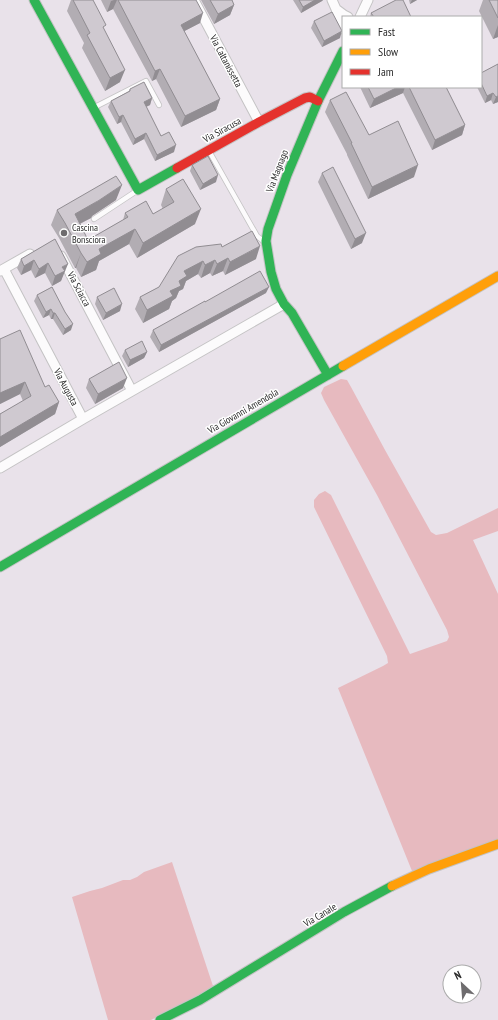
<svg xmlns="http://www.w3.org/2000/svg" width="498" height="1020" font-family="'PT Sans Narrow',sans-serif">
<style>
.green{fill:#e7babf}
.lines{fill:none;stroke-linecap:round;stroke-linejoin:round}
.lane-casing{stroke:#c4c3c4;stroke-width:6}
.street-casing{stroke:#c4c3c4;stroke-width:11}
.fast-casing{stroke:#c4c3c4;stroke-width:11}
.slow-casing{stroke:#c4c3c4;stroke-width:11}
.jam-casing{stroke:#c4c3c4;stroke-width:11}
.lane{stroke:#fcfbfc;stroke-width:4.5}
.street{stroke:#fcfbfc;stroke-width:9}
.fast{stroke:#30b455;stroke-width:9}
.slow{stroke:#ff9f0a;stroke-width:9}
.jam{stroke:#e5322d;stroke-width:9}
.wall{fill:#b2adb3}
.shaded-wall{fill:#918d92}
.building{fill:#cfc9d0;stroke:#918d92}
.poi-dot{fill:#6e6c6e;stroke:#fff;stroke-width:1.5}
.labels{text-anchor:middle;dominant-baseline:central;stroke-width:3;stroke-linejoin:round;paint-order:stroke}
.street-label{font-size:10px;fill:#2c2c2c;stroke:#fff}
.poi-label{font-size:10px;fill:#2c2c2c;stroke:#fff;text-anchor:start}
</style>
<rect width="100%" height="100%" fill="#e9e2ea"/>
<!-- green -->
<path class="green" d="M341 379 347 380 351 387 385 450 431 532 436 535 447 533 498 508V531L473 540 498 594V839L412 871 338 688 383 666 388 663 387 656 314 507V500L319 494 325 491 331 495 410 654 447 641 449 637 447 630 377 495 324 400 321 393 324 387Z
M172 862 213 986 191 1000 151 1020H108L72 897 90 891 102 888 123 880H130L137 877 144 872Z"/>
<g class="lines">
<!-- lane casing -->
<g class="lane-casing">
<path id="lane" d="M95 107 146 81 159 105
M209 151 257 236 262 240 265 241
M94 219 138 190"/>
</g>
<!-- street casing -->
<g class="street-casing">
<path id="street" d="M194 0 259 122
M332 0 336 9 343 29
M336 9 344 15 348 17
M360 17 368 0
M61 256 132 391
M0 271 30 254
M83 419 284 304
M0 468 83 419 4 269"/>
</g>
<!-- fast casing -->
<g class="fast-casing">
<path id="fast" d="M34 0 138 190 177 168
M328 375 292 313 284 304 276 289 271 272 266 241 268 229 287 175 318 101 343 51
M0 567 343 366
M160 1020 200 1000 344 912 392 886"/>
</g>
<!-- slow casing -->
<g class="slow-casing">
<path id="slow" d="M343 366 498 276
M392 886 429 869 498 844"/>
</g>
<!-- jam casing -->
<g class="jam-casing">
<path id="jam" d="M177 168 259 122 305 98 310 97 318 101"/>
</g>
<!-- lane -->
<use href="#lane" class="lane"/>
<!-- street -->
<use href="#street" class="street"/>
<!-- fast -->
<use href="#fast" class="fast"/>
<!-- slow -->
<use href="#slow" class="slow"/>
<!-- jam -->
<use href="#jam" class="jam"/>
</g>
<!-- wall -->
<path class="wall" d="M71 0H93L104 30 120 82 105 91 82 48 84 43 67 11Z
M101 0H196L200 23 184 31 220 99 216 110 181 127 156 79 152 81 113 9 107 12Z
M201 0H232L234 5 230 15 214 24Z
M293 0H323L322 1 301 13Z
M409 0H417L410 4Z
M483 0H498V37L493 39 479 11Z
M371 13 411 17H370Z
M314 21 340 38 322 47 311 28Z
M498 64V102L493 104 491 100 485 103 477 87H481V73Z
M360 87H446L465 125 462 135 432 150 403 93 370 108Z
M130 89 152 98 150 105 146 107 161 136 174 152 155 161 144 139 133 145 121 122 117 124 108 107 111 101 129 91Z
M330 100 369 135 414 177 368 199 347 155V154L325 112Z
M192 165 216 182 200 190 190 171Z
M322 173 362 243 351 249 318 182Z
M166 189 195 224 137 258 129 244 99 261 96 270 81 277 76 268H75L59 238 51 225 57 210 116 200 92 216 91 218 80 224 88 240 123 220 125 213 153 214 163 209 161 205Z
M55 239 64 274H63L61 281 52 286 45 273 35 278 31 270 21 275 17 268 21 259Z
M222 247 256 259 225 275 223 271 212 276 210 273 201 278 198 274 186 281 183 289 179 291 176 298 172 301 169 309 143 323 135 309 140 297 159 287Z
M52 287 71 330 63 335 53 319H51L49 315 43 318 34 301 37 295Z
M266 293 159 352 150 337 153 330 205 302Z
M97 297 120 311 103 320 95 304Z
M0 339 59 402 55 414 0 447V414L23 401 20 394 0 404Z
M125 350 147 352 144 358 128 367 122 356Z
M89 379 123 388 95 404 86 388Z"/>
<!-- shaded-wall -->
<path class="shaded-wall" d="M114 0H117L113 9 107 12 111 1Z
M315 0H323L322 1 301 13 303 7Z
M412 0H417L410 4Z
M234 5 230 15 214 24 218 14Z
M203 13 200 23 177 35 181 25Z
M498 25V37L493 39Z
M342 31 340 38 322 47 324 41Z
M160 69 156 79 152 81 155 71Z
M125 70 120 82 105 91 110 78Z
M398 87H405L403 93 370 108 374 99Z
M493 93 491 100 485 103 487 96Z
M498 96V102L493 104 496 97Z
M152 98 150 105 141 109 144 102Z
M220 99 216 110 181 127 185 116Z
M123 115 121 122 117 124 119 117Z
M465 125 462 135 432 150 435 140Z
M146 133 144 139 133 145 135 139Z
M176 145 174 152 155 161 157 155Z
M418 165 414 177 368 199 372 187Z
M218 175 216 182 200 190 203 184Z
M122 185 116 200 92 216 91 218 69 229 75 214 98 201Z
M201 209 195 224 137 258 143 243Z
M135 229 129 244 99 261 96 270 81 277 87 262 99 249Z
M366 233 362 243 351 249 355 239Z
M260 246 256 259 225 275 230 262Z
M81 253 76 268H75Z
M228 258 223 271 212 276 217 264Z
M34 260 31 270 21 275 24 266Z
M215 260 210 273 201 278 205 265Z
M203 261 198 274 186 281 183 289 179 291 176 298 172 301 169 309 143 323 147 310 170 291 179 281 184 271Z
M48 263 45 273 35 278 39 269Z
M68 264 61 281 52 286 55 276 62 267Z
M269 287 266 293 159 352 161 345Z
M122 304 120 311 103 320 106 313Z
M51 309 49 315 43 318 46 312Z
M53 313H55L53 319H51Z
M73 324 71 330 63 335 65 329Z
M147 352 144 358 128 367 130 360Z
M127 378 123 388 95 404 98 394Z
M25 382 20 394 0 404V393Z
M59 402 55 414 0 447V437Z"/>
<!-- building -->
<path class="building" d="M73 0H93L106 25 103 27 125 70 110 78 87 35 90 33Z
M118 0H196L203 13 181 25 220 99 185 116 160 69 155 71Z
M210 0H232L234 5 218 14Z
M299 0H315L303 7Z
M396 0H403L411 17H374L371 13Z
M489 0H498V18Z
M332 12 342 31 324 41 314 21Z
M498 64V96L496 97 493 93 487 96 481 83V73Z
M144 82 152 98 144 102 161 136 169 132 176 145 157 155 146 133 135 139 123 115 119 117 111 101 130 91V89Z
M368 87H398L374 99Z
M409 87H446L465 125 435 140Z
M346 92 369 135 398 121 418 165 372 187 351 143H352L330 100Z
M208 156 218 175 203 184 192 165Z
M333 167 366 233 355 239 322 173Z
M116 176 122 185 98 201 96 202 75 214 88 240 128 217 125 213 146 201 153 214 174 202 166 189 183 179 201 209 143 243 135 229 99 249 101 254 87 262 81 253 65 223 57 210Z
M252 231 260 246 230 262 228 258 217 264 215 260 205 265 203 261 184 271 187 276 179 281 181 286 170 291 173 296 147 310 140 297 159 287 178 256 196 247 221 244 222 247Z
M55 239 68 264 62 267 65 271 55 276 48 263 39 269 34 260 24 266 21 259Z
M260 271 269 287 161 345 153 330 205 301V302Z
M52 287 65 312 73 324 65 329 55 313H53L51 309 46 312 37 295Z
M114 288 122 304 106 313 97 297Z
M20 330 45 387 49 385 59 402 0 437V414L31 396 25 382 0 393V339Z
M142 341 147 352 130 360 125 350Z
M119 362 127 378 98 394 89 379Z"/>
<!-- markers -->
<circle class="poi-dot" cx="64" cy="233" r="4"/>
<g class="labels">
<!-- street labels -->
<g class="street-label">
<text transform="translate(226 61) rotate(62)">Via Caltanissetta</text>
<text transform="translate(222 130) rotate(-29)">Via Siracusa</text>
<text transform="translate(277 171) rotate(-69)">Via Magnago</text>
<text transform="translate(79 289) rotate(62)">Via Sciacca</text>
<text transform="translate(66 387) rotate(62)">Via Augusta</text>
<text transform="translate(243 411) rotate(-30)">Via Giovanni Amendola</text>
<text transform="translate(320 915) rotate(-31)">Via Canale</text>
</g>
<!-- poi labels -->
<g class="poi-label">
<text x="72" y="227">Cascina<tspan x="72" dy="12">Bonsciora</tspan></text>
</g>
</g>
<!-- legend -->
<rect x="342" y="16" width="140" height="72" fill="#ffffff" stroke="#ababab"/>
<rect x="350" y="29" width="20" height="6" fill="#30b455" stroke="#ababab"/>
<text x="378" y="36" font-size="12" fill="#2c2c2c">Fast</text>
<rect x="350" y="49" width="20" height="6" fill="#ff9f0a" stroke="#ababab"/>
<text x="378" y="56" font-size="12" fill="#2c2c2c">Slow</text>
<rect x="350" y="69" width="20" height="6" fill="#e5322d" stroke="#ababab"/>
<text x="378" y="76" font-size="12" fill="#2c2c2c">Jam</text>
<!-- north arrow -->
<g transform="translate(462 984) rotate(334)"><circle r="19" fill="#ffffff" stroke="#ababab"/>
<path d="M0-3L7 15L0 10L-7 15Z" fill="#6e6c6e"/>
<text y="-6" font-size="11" font-weight="bold" text-anchor="middle" fill="#2c2c2c">N</text>
</g>
</svg>
